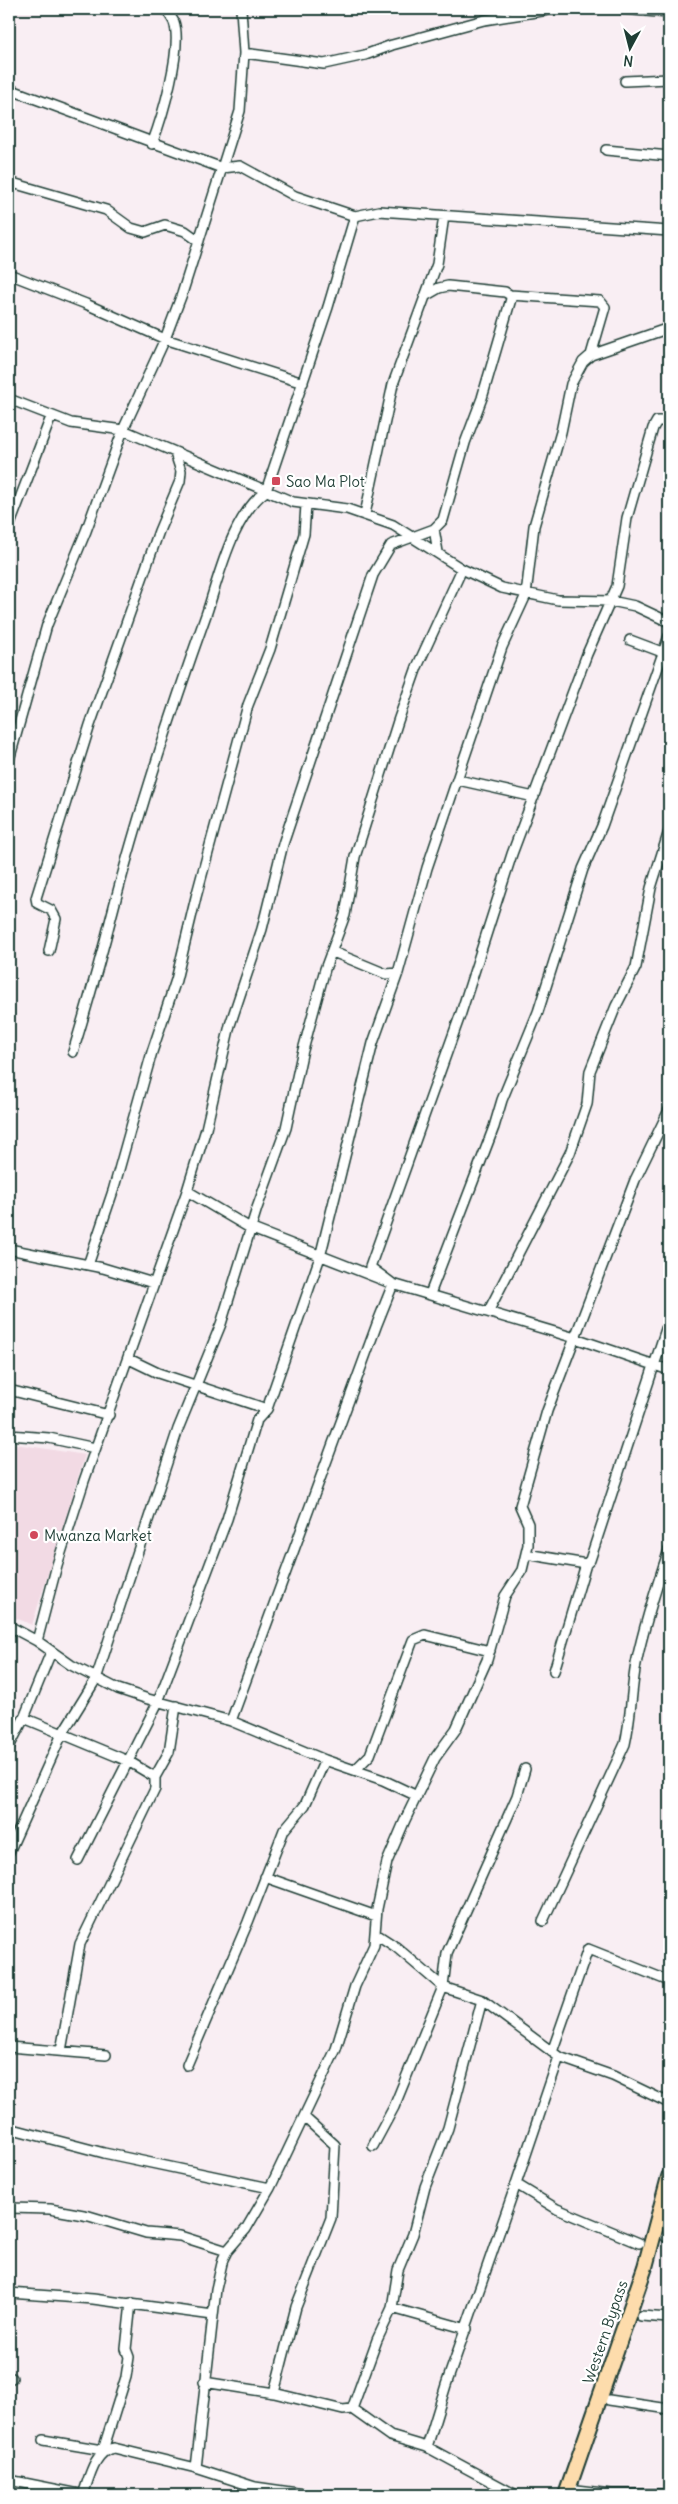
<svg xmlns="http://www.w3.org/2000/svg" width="678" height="2504" font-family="Delius,sans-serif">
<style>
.built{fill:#f2dae4}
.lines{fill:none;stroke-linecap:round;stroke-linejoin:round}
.street-casing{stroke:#1f3d34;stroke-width:12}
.primary-casing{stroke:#1f3d34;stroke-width:18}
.street{stroke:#fff;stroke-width:9}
.primary{stroke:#fddcac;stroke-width:14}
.poi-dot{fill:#d1495b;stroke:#fff;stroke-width:2}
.labels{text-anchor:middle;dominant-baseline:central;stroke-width:4.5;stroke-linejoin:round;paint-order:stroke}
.poi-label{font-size:15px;fill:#1f3d34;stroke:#fff;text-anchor:start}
.street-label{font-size:15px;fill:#1f3d34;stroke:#fff}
</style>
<rect width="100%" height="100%" fill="#f9eef3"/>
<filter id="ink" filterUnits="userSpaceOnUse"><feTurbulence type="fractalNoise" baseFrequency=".02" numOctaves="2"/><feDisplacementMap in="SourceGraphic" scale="10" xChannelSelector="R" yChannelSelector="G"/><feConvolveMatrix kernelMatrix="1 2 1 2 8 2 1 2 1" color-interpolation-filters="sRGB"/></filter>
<g filter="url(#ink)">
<!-- built -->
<path class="built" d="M9 1443 85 1455 32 1625 9 1615Z"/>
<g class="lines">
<!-- street casing -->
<g class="street-casing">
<path id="street" d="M241 9 244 53 240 111 182 294 165 339 123 430 293 502 347 509 393 525 462 569 502 588 558 600 611 601 635 606 669 622
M622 9 669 13
M244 53 324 64 365 55 392 45 484 20 555 9
M625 81 669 79
M9 89 222 168 240 166 295 196 355 216 379 211 669 231
M152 144C162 118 183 48 174 22 172 18 168 13 166 9
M606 150 669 156
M9 182 106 210 131 228 145 232 165 225 185 231 199 241
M9 274 86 304 165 339 303 383
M510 295 600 301 605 307 591 355
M9 399 71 423 123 430 86 531 47 625 9 760
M365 514 393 384 437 264 444 216
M9 527 51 417
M434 529 438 552
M630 640 662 652
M458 780 534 797
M49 951 56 919 51 910 37 903 36 898 90 725 159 531 180 481 181 471 175 453
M333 952 386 974 398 973 427 868 502 647 526 595 534 526 561 432 571 384 583 362 591 355 669 328
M73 1052C87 1006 100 961 112 914 138 813 171 713 206 615 219 577 232 516 266 491L328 307 355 216
M187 1191 250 1228 393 1284 575 1338 669 1370
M9 1249 103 1268 153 1283
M88 1265 113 1191 152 1052 176 980 196 897 248 705 270 649 304 534 306 505
M430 1294 494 1127 502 1100 538 1012 583 869 602 826 669 636
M488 1312 570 1153 587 1104 590 1071 616 1006 636 967 651 888 669 831
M129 1359 158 1373 267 1409
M9 1390 109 1415
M9 1435 49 1438 95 1448
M526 1554 586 1564
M9 1626 37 1641 57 1565 84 1481 187 1191 206 1129 230 1025 262 929 283 844 373 575 391 545 434 529 443 520 465 443 482 398 511 299 510 295 505 292 448 286 439 288 425 296
M37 1641 71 1665 118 1689 148 1699 231 1721 325 1760 383 1780 417 1796
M554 1671 586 1564 590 1560 669 1320
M24 1718 128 1761 155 1777
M231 1721 377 1324 393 1284 370 1267 461 1013 512 854 587 654 617 586 627 518 653 428 657 421H669
M9 1747 24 1718 51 1652
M355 1770 370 1755 413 1640 425 1635 490 1651
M9 1852 62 1734 96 1679 178 1429 221 1324 257 1208 286 1128 302 1054 325 969 345 915 355 857 398 721 417 667 462 569
M78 1860 158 1702 227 1519 257 1420 267 1409 320 1257 373 1043 398 973
M265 1877 376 1916
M543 1921 625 1744C631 1718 631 1691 636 1664 644 1625 656 1588 669 1550
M376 1934 396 1947 443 1987 482 2000 559 2057 613 2076 669 2103
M9 2047 106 2055
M61 2051 80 1944 155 1789V1777L169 1752 176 1706
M552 2052 588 1949 669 1981
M559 2057 516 2184 557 2209 639 2243
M187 2065 248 1922 284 1830 305 1805 325 1760
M9 2128 104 2153 270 2188
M373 2146 394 2107 443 1987 447 1953 517 1796 525 1769
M9 2208 50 2209 89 2216 146 2233 180 2236 227 2251
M666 2237H669
M9 2293 93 2299 213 2315
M392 2308 467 2329
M641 2316 669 2318
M9 2378H12
M204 2382 274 2393 343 2410 352 2409 390 2436 427 2447 516 2495
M274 2393 296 2307 331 2218 335 2145 304 2117
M609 2400 669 2409
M352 2409 377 2340 392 2308 398 2270 413 2234 425 2187 448 2128 482 2000
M43 2440 103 2450 126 2377 129 2357 126 2349 131 2303
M427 2447 446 2385 516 2184
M9 2480 84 2495
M577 2490 611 2494H669
M83 2495C89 2479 94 2450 114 2448L196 2468
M311 2495 255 2487 196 2468 216 2289 223 2259 227 2251 246 2229 270 2188 336 2049 355 1986 374 1945 377 1909 387 1862 405 1820 435 1758 456 1729 487 1660 505 1596 522 1570 528 1545V1524L520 1506 547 1411 635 1180 669 1110"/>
</g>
<!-- primary casing -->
<g class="primary-casing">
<path id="primary" d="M566 2495 645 2267 669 2177"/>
</g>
<!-- street -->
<use href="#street" class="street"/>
<!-- primary -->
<use href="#primary" class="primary"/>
</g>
</g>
<!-- markers -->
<g class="poi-dot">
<rect x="271" y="476" width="10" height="10" rx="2.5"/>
<circle cx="34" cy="1535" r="5"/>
</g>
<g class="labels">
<!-- poi labels -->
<g class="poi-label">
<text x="286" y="481">Sao Ma Plot</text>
<text x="44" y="1535">Mwanza Market</text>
</g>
<!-- street labels -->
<g class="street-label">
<text transform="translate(605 2332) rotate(-71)">Western Bypass</text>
</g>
</g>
<!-- margin -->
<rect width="678" height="2504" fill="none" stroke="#fff" stroke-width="30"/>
<rect x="15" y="15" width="648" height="2474" fill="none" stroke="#1f3d34" stroke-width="2" filter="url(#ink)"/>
<!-- north arrow -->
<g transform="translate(630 48) rotate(187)" stroke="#ffffff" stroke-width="4" paint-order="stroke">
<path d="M0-4L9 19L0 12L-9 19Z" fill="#1f3d34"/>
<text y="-8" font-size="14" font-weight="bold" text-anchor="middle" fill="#1f3d34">N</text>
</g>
</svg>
